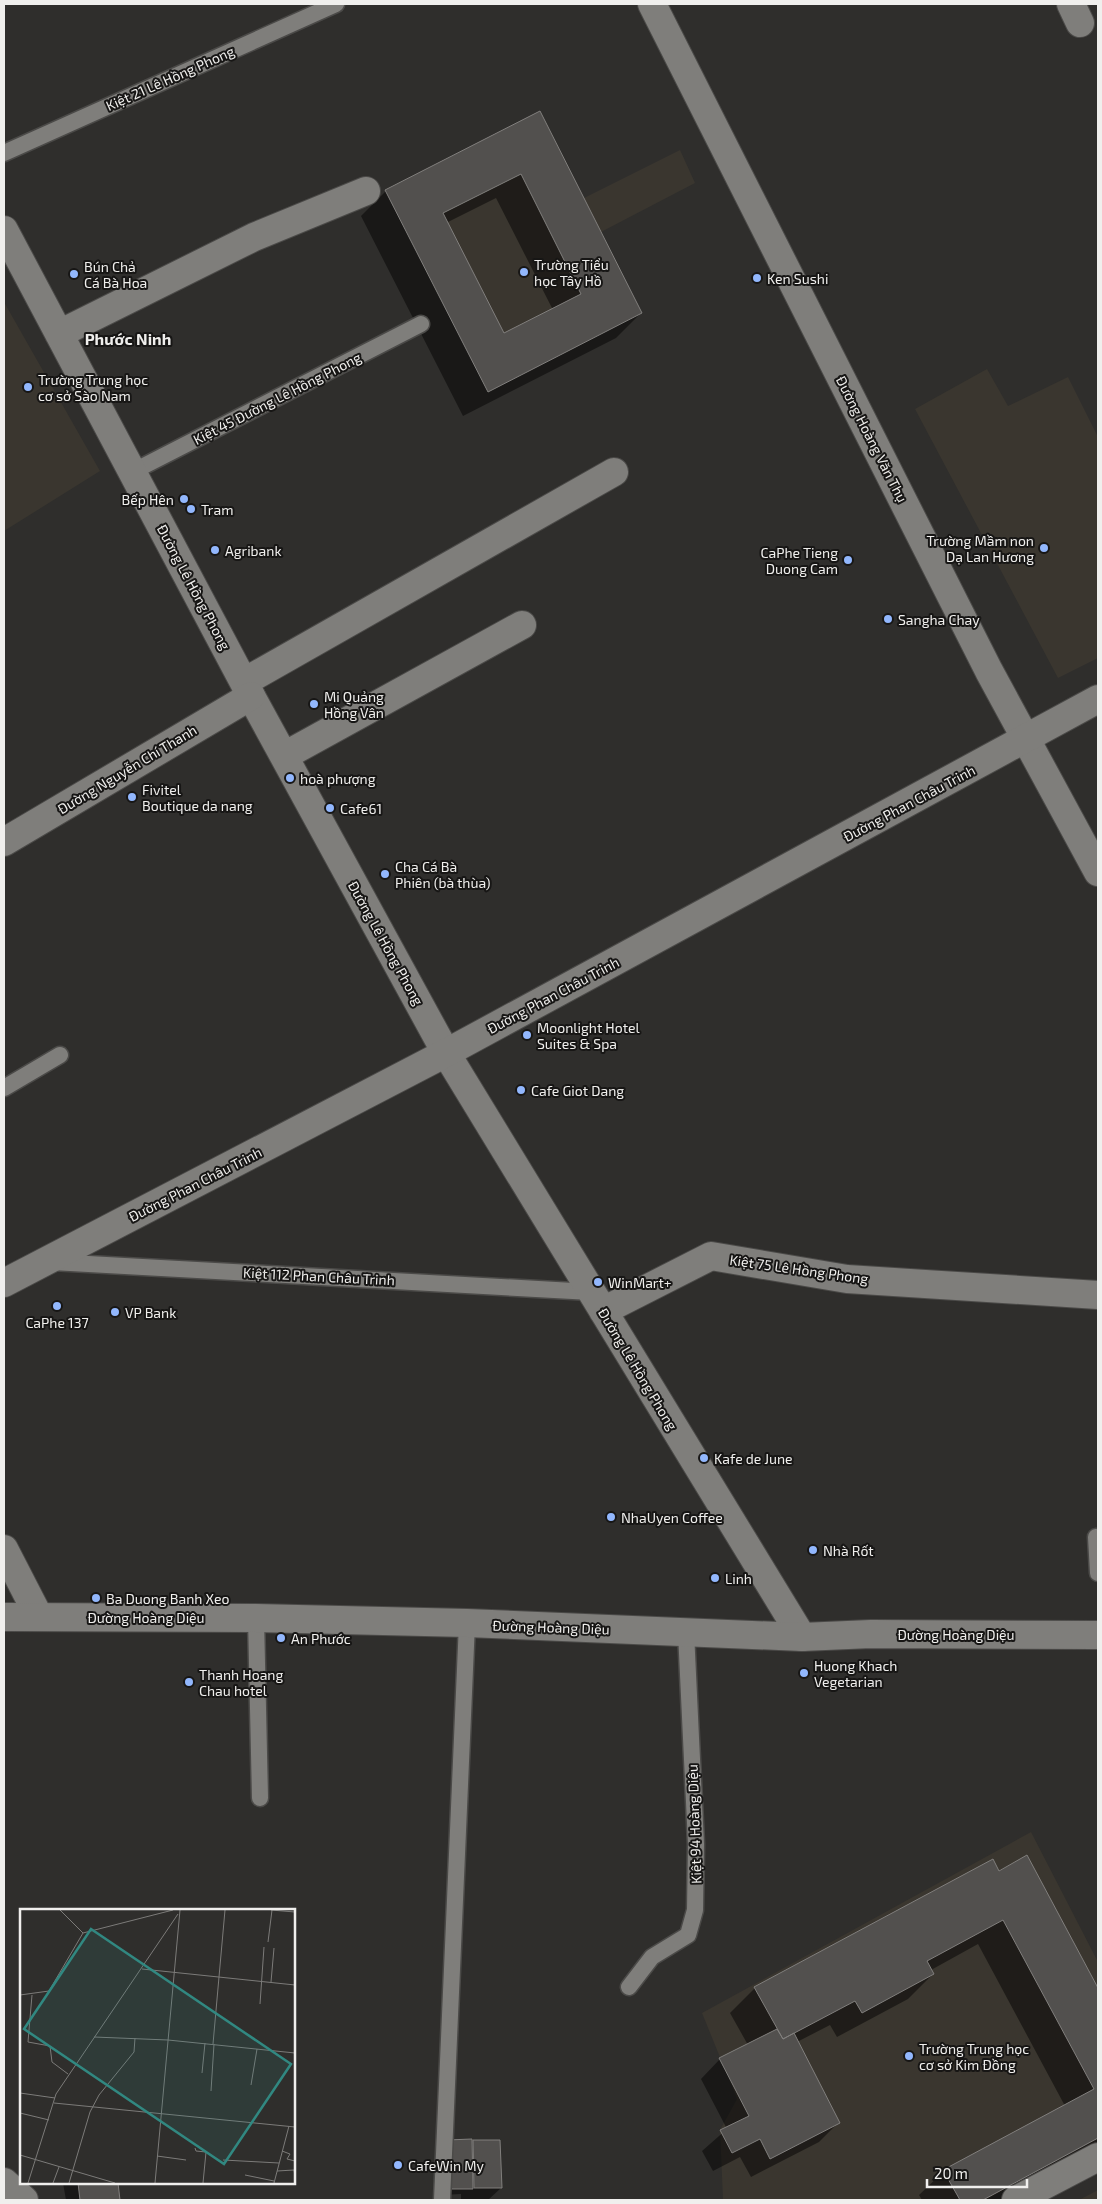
<svg xmlns="http://www.w3.org/2000/svg" width="1102" height="2204" font-family="'Exo 2',sans-serif">
<style>
.built{fill:#3a362f}
.shadow{fill:#0007;fill-rule:evenodd}
.building{fill:#52504e;stroke:#817f7d;fill-rule:evenodd}
.lines{fill:none;stroke-linecap:round;stroke-linejoin:round}
.service-casing{stroke:#4b4a48;stroke-width:19}
.minor-casing{stroke:#4b4a48;stroke-width:30}
.tertiary-casing{stroke:#4b4a48;stroke-width:30}
.service{stroke:#7f7e7b;stroke-width:16}
.minor{stroke:#7f7e7b;stroke-width:28}
.tertiary{stroke:#7f7e7b;stroke-width:28}
.poi-dot{fill:#92b7fd;stroke:#171615;stroke-width:2}
.labels{text-anchor:middle;dominant-baseline:central;stroke-width:4;stroke-linejoin:round;paint-order:stroke}
.street-label{font-size:14px;fill:#f0efed;stroke:#171615}
.poi-label{font-size:14px;fill:#f0efed;stroke:#171615;text-anchor:start}
.quarter-label{font-size:16px;font-weight:bold;fill:#f0efed;stroke:#171615}
.inset-road{fill:none;stroke:#7c7b79;stroke-width:1}
.view{fill:#318881;fill-opacity:0.15;stroke:#318881;stroke-width:2.5}
.inset-edge{fill:none;stroke:#f0efed;stroke-width:2.5}
</style>
<rect width="100%" height="100%" fill="#2f2e2c"/>
<!-- built -->
<path class="built" d="M540 111 584 198 680 150 695 183 601 232 642 313 488 392 385 190Z
M4 302 100 471 4 531Z
M987 369 1008 406 1068 377 1098 437V658L1058 678 915 409Z
M1031 1832 1098 1962V2142L985 2200H723L720 2130 737 2099 702 2013Z
M1098 2190V2200H1079Z"/>
<!-- shadow -->
<path class="shadow" d="M539 113 641 313 616 338 463 416 361 216 386 191ZM496 198 553 310 503 335 446 223Z
M1027 1857 1098 1990V2147L1003 2200H922L919 2195 944 2171 1065 2106 978 1944 931 1970 933 1974 908 1999 837 2037 830 2025 797 2042 838 2123 819 2142 751 2177 740 2157 713 2171 702 2151 727 2129 701 2079 720 2059 748 2045 730 2013 755 1988Z
M473 2142 501 2188 488 2200H461V2194L442 2195Z
M63 2183H117L119 2200H66Z"/>
<!-- building -->
<path class="building" d="M540 111 642 313 488 392 385 190ZM521 174 581 294 504 333 443 213Z
M1027 1855 1098 1988V2138L983 2200H960L943 2170 1094 2089 1003 1920 927 1961 934 1974 862 2013 855 2001 783 2039 754 1987 993 1859 999 1871Z
M777 2029 783 2039 794 2033 840 2123 770 2159 760 2139 732 2153 720 2130 749 2116 719 2058Z
M472 2139 473 2189H448L447 2140Z
M473 2140H500L502 2188H474Z
M78 2183H118L120 2200H80Z"/>
<g class="lines">
<!-- service casing -->
<g class="service-casing">
<path id="service" d="M4 153 336 4
M132 472 421 324
M4 1088 60 1055
M52 1262 591 1292
M1096 1537 1098 1573
M256 1618 260 1798
M629 1987 652 1957 688 1935 695 1910 696 1844 686 1632
M442 2200 467 1623"/>
</g>
<!-- minor casing -->
<g class="minor-casing">
<path id="minor" d="M652 4 989 671 1098 872
M1071 4 1080 23
M4 230 251 696 446 1053 802 1637
M59 334 254 237 366 191
M244 682 614 472
M284 756 522 625
M603 1311 711 1256 847 1279 1098 1295
M4 1549 39 1617
M1016 2200 1098 2157"/>
</g>
<!-- tertiary casing -->
<g class="tertiary-casing">
<path id="tertiary" d="M4 842 251 696
M4 1283 446 1053 1098 699
M4 1617 256 1618 467 1623 802 1637 871 1634 1098 1635
M4 2182 24 2200"/>
</g>
<!-- service -->
<use href="#service" class="service"/>
<!-- minor -->
<use href="#minor" class="minor"/>
<!-- tertiary -->
<use href="#tertiary" class="tertiary"/>
</g>
<!-- markers -->
<g class="poi-dot">
<circle cx="524" cy="272" r="5"/>
<circle cx="74" cy="274" r="5"/>
<circle cx="757" cy="278" r="5"/>
<circle cx="28" cy="387" r="5"/>
<circle cx="184" cy="499" r="5"/>
<circle cx="191" cy="509" r="5"/>
<circle cx="1044" cy="548" r="5"/>
<circle cx="215" cy="550" r="5"/>
<circle cx="848" cy="560" r="5"/>
<circle cx="888" cy="619" r="5"/>
<circle cx="314" cy="704" r="5"/>
<circle cx="290" cy="778" r="5"/>
<circle cx="132" cy="797" r="5"/>
<circle cx="330" cy="808" r="5"/>
<circle cx="385" cy="874" r="5"/>
<circle cx="527" cy="1035" r="5"/>
<circle cx="521" cy="1090" r="5"/>
<circle cx="598" cy="1282" r="5"/>
<circle cx="57" cy="1306" r="5"/>
<circle cx="115" cy="1312" r="5"/>
<circle cx="704" cy="1458" r="5"/>
<circle cx="611" cy="1517" r="5"/>
<circle cx="813" cy="1550" r="5"/>
<circle cx="715" cy="1578" r="5"/>
<circle cx="96" cy="1598" r="5"/>
<circle cx="281" cy="1638" r="5"/>
<circle cx="804" cy="1673" r="5"/>
<circle cx="189" cy="1682" r="5"/>
<circle cx="909" cy="2056" r="5"/>
<circle cx="398" cy="2165" r="5"/>
</g>
<g class="labels">
<!-- street labels -->
<g class="street-label">
<text transform="translate(170 78) rotate(-24)">Kiệt 21 Lê Hồng Phong</text>
<text transform="translate(277 398) rotate(-27)">Kiệt 45 Đường Lê Hồng Phong</text>
<text transform="translate(872 439) rotate(63)">Đường Hoàng Văn Thụ</text>
<text transform="translate(194 587) rotate(62)">Đường Lê Hồng Phong</text>
<text transform="translate(127 769) rotate(-31)">Đường Nguyễn Chí Thanh</text>
<text transform="translate(909 803) rotate(-28)">Đường Phan Châu Trinh</text>
<text transform="translate(386 943) rotate(61)">Đường Lê Hồng Phong</text>
<text transform="translate(553 995) rotate(-28)">Đường Phan Châu Trinh</text>
<text transform="translate(195 1184) rotate(-27)">Đường Phan Châu Trinh</text>
<text transform="translate(799 1269) rotate(8)">Kiệt 75 Lê Hồng Phong</text>
<text transform="translate(319 1276) rotate(3)">Kiệt 112 Phan Châu Trinh</text>
<text transform="translate(638 1369) rotate(59)">Đường Lê Hồng Phong</text>
<text x="146" y="1617">Đường Hoàng Diệu</text>
<text transform="translate(551 1627) rotate(2)">Đường Hoàng Diệu</text>
<text x="956" y="1634">Đường Hoàng Diệu</text>
<text transform="translate(694 1824) rotate(-92)">Kiệt 94 Hoàng Diệu</text>
</g>
<!-- poi labels -->
<g class="poi-label">
<text x="534" y="264">Trường Tiểu<tspan x="534" dy="16">học Tây Hồ</tspan></text>
<text x="84" y="266">Bún Chả<tspan x="84" dy="16">Cá Bà Hoa</tspan></text>
<text x="767" y="278">Ken Sushi</text>
<text x="38" y="379">Trường Trung học<tspan x="38" dy="16">cơ sở Sào Nam</tspan></text>
<text x="174" y="499" text-anchor="end">Bếp Hên</text>
<text x="201" y="509">Tram</text>
<text x="1034" y="540" text-anchor="end">Trường Mầm non<tspan x="1034" dy="16">Dạ Lan Hương</tspan></text>
<text x="225" y="550">Agribank</text>
<text x="838" y="552" text-anchor="end">CaPhe Tieng<tspan x="838" dy="16">Duong Cam</tspan></text>
<text x="898" y="619">Sangha Chay</text>
<text x="324" y="696">Mi Quảng<tspan x="324" dy="16">Hồng Vân</tspan></text>
<text x="300" y="778">hoà phượng</text>
<text x="142" y="789">Fivitel<tspan x="142" dy="16">Boutique da nang</tspan></text>
<text x="340" y="808">Cafe61</text>
<text x="395" y="866">Cha Cá Bà<tspan x="395" dy="16">Phiên (bà thùa)</tspan></text>
<text x="537" y="1027">Moonlight Hotel<tspan x="537" dy="16">Suites &amp; Spa</tspan></text>
<text x="531" y="1090">Cafe Giot Dang</text>
<text x="608" y="1282">WinMart+</text>
<text x="125" y="1312">VP Bank</text>
<text x="57" y="1322" text-anchor="middle">CaPhe 137</text>
<text x="714" y="1458">Kafe de June</text>
<text x="621" y="1517">NhaUyen Coffee</text>
<text x="823" y="1550">Nhà Rốt</text>
<text x="725" y="1578">Linh</text>
<text x="106" y="1598">Ba Duong Banh Xeo</text>
<text x="291" y="1638">An Phước</text>
<text x="814" y="1665">Huong Khach<tspan x="814" dy="16">Vegetarian</tspan></text>
<text x="199" y="1674">Thanh Hoang<tspan x="199" dy="16">Chau hotel</tspan></text>
<text x="919" y="2048">Trường Trung học<tspan x="919" dy="16">cơ sở Kim Đồng</tspan></text>
<text x="408" y="2165">CafeWin My</text>
</g>
<!-- quarter labels -->
<g class="quarter-label">
<text x="128" y="338">Phước Ninh</text>
</g>
</g>
<!-- overview -->
<g transform="translate(20 1909)">
<rect width="275" height="275" fill="#2f2e2c"/>
<path class="inset-road" d="M40 1 63 24M251 1 275 3M248 33 252 1M122 60 275 76M251 73 254 39M0 86 29 82 63 24 153 1M12 86 8 133 30 137 32 153 48 165M240 95 244 38M74 128 148 131 275 144M193 135 205 1M182 164 185 134M231 176 237 140M191 182 194 135M0 184 35 189M34 194 275 218M0 204 29 211M175 239 176 242 186 243 183 274M262 242 270 245 267 250 275 252M0 246 95 274M137 247 166 251M203 251 259 254M257 262 274 261 275 267M225 266 254 272M8 274 36 185 158 5M33 274 39 258M49 274 70 203 79 186 114 143 115 129M135 274 160 1M254 274 269 217"/>
<path class="view" d="M71 20 271 155 204 255 4 120Z"/>
<rect width="275" height="275" class="inset-edge"/>
</g>
<!-- border -->
<rect width="1102" height="2204" fill="none" stroke="#f0efed" stroke-width="10"/>
<!-- scale -->
<path d="M927 2179v8h100v-8" fill="none" stroke="#f0efed" stroke-width="2.5"/>
<text x="934" y="2179" font-size="15" fill="#f0efed" stroke="#171615" stroke-width="4" paint-order="stroke">20 m</text>
</svg>
